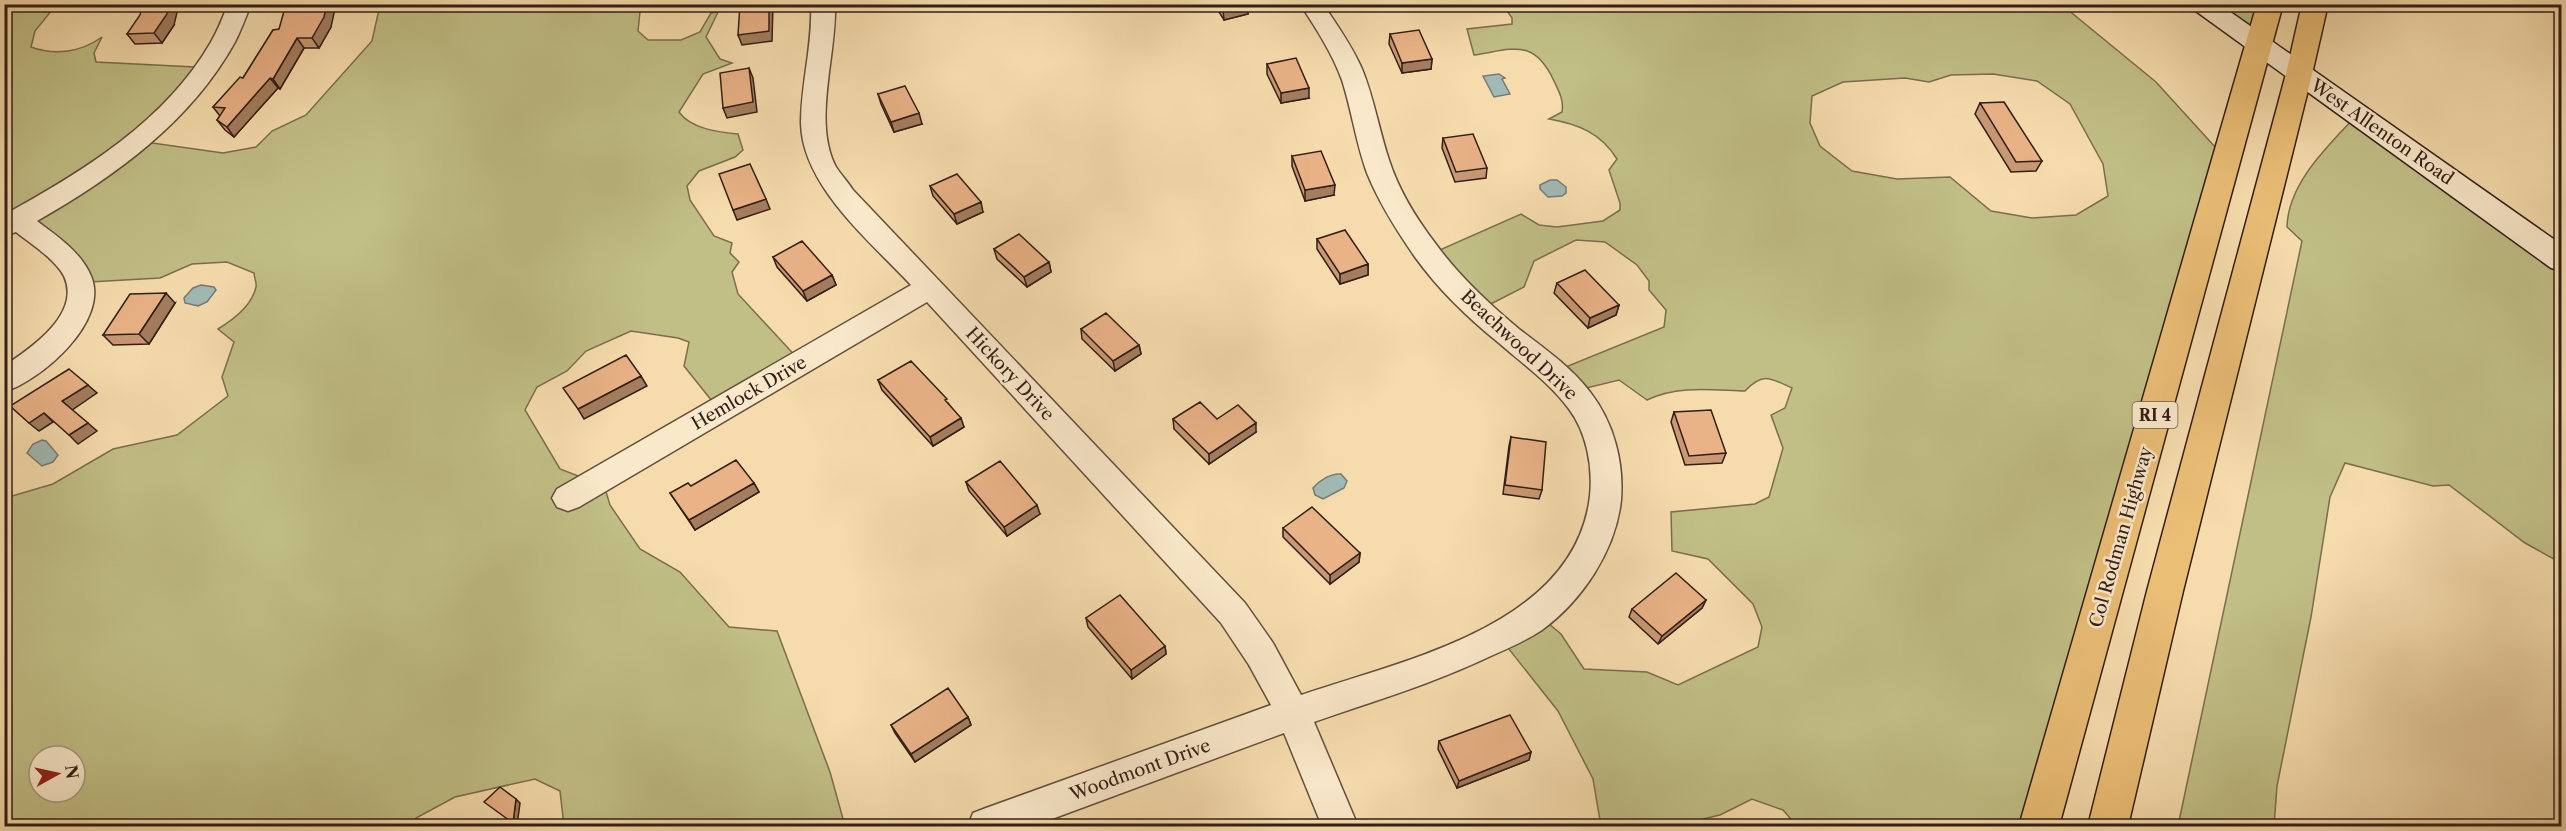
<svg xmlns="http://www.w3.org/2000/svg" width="2566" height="831" font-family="'Libre Caslon Text',serif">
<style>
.green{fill:#c1bf86;stroke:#7a6e4e;stroke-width:1.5;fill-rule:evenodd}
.water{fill:#a1b9b5;stroke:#757b76;stroke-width:1.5}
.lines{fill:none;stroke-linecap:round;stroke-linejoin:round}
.street-casing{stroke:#634e3c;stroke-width:3}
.secondary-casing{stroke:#321e17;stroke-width:3}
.highway-casing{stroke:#321e17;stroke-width:3}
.street{fill:#f9e8ca;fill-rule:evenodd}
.secondary{fill:#f9e8ca;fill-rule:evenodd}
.highway{fill:#ebbe76;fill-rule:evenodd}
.wall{fill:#c89974;stroke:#321e17;stroke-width:1.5}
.shaded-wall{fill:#a37d5e;stroke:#321e17;stroke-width:1.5}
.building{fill:#e9b287;stroke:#321e17;stroke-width:1.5}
.labels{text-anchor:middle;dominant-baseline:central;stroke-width:5;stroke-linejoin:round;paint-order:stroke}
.shield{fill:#f9e8ca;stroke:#6e5b4d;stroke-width:1.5}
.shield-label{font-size:16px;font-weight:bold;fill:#321e17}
.street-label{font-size:18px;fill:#321e17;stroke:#f9e8ca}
</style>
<rect width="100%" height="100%" fill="#f6dcad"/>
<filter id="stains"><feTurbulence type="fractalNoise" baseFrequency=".00333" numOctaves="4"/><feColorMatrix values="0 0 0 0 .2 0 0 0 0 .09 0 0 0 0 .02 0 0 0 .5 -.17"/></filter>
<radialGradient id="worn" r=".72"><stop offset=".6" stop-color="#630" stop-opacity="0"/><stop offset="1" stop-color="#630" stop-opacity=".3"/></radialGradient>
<!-- green -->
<path class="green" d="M5 5H56L35 31 31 47C55 56 81 52 102 37L94 53 96 62 195 67 196 70 131 140 223 153 256 147 272 131 306 115 372 41 380 5H649L640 12 638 31 648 40H681L700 32 711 13 718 12 706 37 720 59 732 63 703 74 679 112C691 129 718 132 738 134L743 150 735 157 699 171 687 186 690 200 714 236 732 243 730 253 739 262 732 272 738 294 801 362 716 406 684 366 689 342 678 338 631 331 586 351 567 371 537 387 525 410 560 469 591 481 603 482 610 505 640 549 680 572 729 627 777 631 830 772 845 826H564L560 791 535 779 455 797 416 818 412 826H5V498L53 484 113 449 177 435 228 396 222 377 234 342 218 329C233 320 252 306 256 287 257 283 254 277 254 273L227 262 192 264 160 278 72 283 65 266 16 226H5ZM39 756H75V792H39Z
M1503 5H2062L2156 82 2216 148 2041 826H1797L1783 810 1752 799 1720 815 1673 826H1601L1593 779 1558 711 1497 634 1531 609 1561 634 1584 669 1647 672 1678 685 1758 647 1762 627 1753 604 1708 559 1672 551 1671 512 1755 504 1769 497 1783 448 1771 415 1785 408 1792 388C1770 378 1763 372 1745 391 1711 390 1678 385 1647 400L1619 380 1562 394 1546 375 1664 327 1666 310 1649 290V281L1637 265 1605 242 1576 240 1534 261 1524 287 1479 310 1424 257 1521 214 1539 225 1557 227 1603 221 1620 210V203L1609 170 1617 159C1601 133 1578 124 1549 119L1562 112C1564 100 1559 92 1554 81 1534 38 1514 49 1474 55L1467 29 1512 24V18ZM1993 74 2037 81 2070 104 2103 164 2108 196 2076 215 2032 218 1991 211 1950 177 1897 179 1852 171 1820 146 1810 123 1812 96 1843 82 1905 78 1929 82 1951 75Z
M2196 5H2268L2259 39Z
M2354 118 2561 269V563L2525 543 2449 485 2433 486 2345 463 2330 497 2311 617 2277 786 2274 826H2178L2302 241 2287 227C2288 184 2326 148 2354 118Z"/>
<!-- water -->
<path class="water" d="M1499 74 1505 78 1502 79 1510 94 1494 97 1483 76Z
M1550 180H1557L1566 187V193L1562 196 1548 197 1540 189V185Z
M201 285 214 287 216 290 207 302 198 306 185 303 184 298 193 288Z
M42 440 46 441 58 455 53 462 42 466 27 453 33 444Z
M1341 474 1347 481 1344 488 1323 499 1315 495 1313 488C1320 480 1331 473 1341 474Z"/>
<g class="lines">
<!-- street casing -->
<g class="street-casing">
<path id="street" d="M228 4H251C246 17 241 30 235 42 191 122 114 177 37 221 57 236 81 252 91 276 110 321 42 380 4 392V366C30 349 82 314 64 276 55 259 31 244 16 232L4 236V215C82 172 166 121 211 42 218 30 223 17 228 4Z
M811 4H835C837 54 812 122 836 167 841 175 848 182 853 190L1245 603 1273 643 1301 695C1404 660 1575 626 1590 496 1593 467 1587 433 1569 409 1550 383 1523 364 1499 343 1468 318 1438 289 1415 257 1397 231 1379 203 1367 173 1356 143 1352 111 1342 80 1332 53 1316 28 1300 4H1323C1337 25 1352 46 1362 69 1374 98 1379 130 1389 160 1399 191 1416 218 1435 243 1458 275 1489 304 1519 329 1544 348 1571 367 1590 392 1614 423 1624 462 1621 500 1616 550 1582 601 1542 630 1527 640 1509 648 1493 655 1435 683 1374 701 1314 722L1358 826H1322L1284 733 1033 826H968L973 813 986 808 1271 705 1249 665 1221 623 927 302 579 507 568 511 557 507 552 498 557 489 911 285C871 242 802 186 801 123 801 83 813 44 811 4Z"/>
</g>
<!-- secondary casing -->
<g class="secondary-casing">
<path id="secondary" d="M2190 4H2219L2562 245V271L2551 268 2193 9Z"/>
</g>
<!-- highway casing -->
<g class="highway-casing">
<path id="highway" d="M2257 4H2283L2059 826H2019Z
M2302 4H2328L2312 74 2183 591 2128 826H2088L2147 591 2286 74Z"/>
</g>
<!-- street -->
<use href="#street" class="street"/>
<!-- secondary -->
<use href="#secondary" class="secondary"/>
<!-- highway -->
<use href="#highway" class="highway"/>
</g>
<!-- wall -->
<path class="wall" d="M1214 4H1260V7L1248 10V14L1224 20Z
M174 25 162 43 135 44 127 34Z
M331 27 319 48H304L280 89 278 88 234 137 225 130 217 120 220 116 213 107 243 78 273 30Z
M1390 34 1432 59 1431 69 1402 73 1389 44Z
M1267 64 1309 98 1281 103 1267 74Z
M878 94 922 124 894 132 881 104Z
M1980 103 2042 161 2036 171 2011 172 1975 114Z
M1443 138 1487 168 1486 178 1455 182 1442 148Z
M1292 156 1334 195 1305 201 1292 166Z
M930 186 983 212 957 224 933 196Z
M1317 239 1368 264V275L1340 284 1317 249Z
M994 249 1049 262 1051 272 1027 287 997 259Z
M773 257 832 275 836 285 807 301 777 267Z
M1557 283 1619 305 1616 315 1588 328 1554 293Z
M175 303 149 344 113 345 103 335Z
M1081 329 1139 345 1141 354 1115 371 1082 339Z
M878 380 948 403 964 427 933 446 882 390Z
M1674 412 1726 453 1722 463 1685 465 1671 422Z
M1173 419H1217L1256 432 1209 464 1174 429Z
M1511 437 1542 490 1539 499 1503 494 1509 446Z
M966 482 1040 514 1007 536 969 491Z
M754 483 759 492 695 530 670 493Z
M1283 528 1360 553 1359 562 1330 584 1283 537Z
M1706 600 1702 608 1658 644 1629 617 1632 609Z
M1086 618 1165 646 1166 654 1132 679 1088 627Z
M968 717 971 725 915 762 895 733 891 725Z
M1439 741 1531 752 1529 760 1457 788 1438 749Z"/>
<!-- shaded-wall -->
<path class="shaded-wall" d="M169 4H179L174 25 162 43 154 33Z
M327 4H336L331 27 319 48 312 38Z
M769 4H773L772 41 742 45 738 35Z
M879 4H891L880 7Z
M1244 4H1260V7L1248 10V14L1224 20 1223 10Z
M297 38 304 48 280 89 273 79Z
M1432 59 1431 69 1402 73V63Z
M749 68 753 78 757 112 727 118 723 108Z
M270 78 278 88 234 137 227 127Z
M1309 88V98L1281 103V93Z
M919 113 922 124 894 132 891 122Z
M1335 185 1334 195 1305 201V190Z
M766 199 770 209 737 220 733 210Z
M981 202 983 212 957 224 954 214Z
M1049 262 1051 272 1027 287 1024 277Z
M1368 264V275L1340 284V274Z
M832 275 836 285 807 301 803 291Z
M166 293 175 303 149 344 139 334Z
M1619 305 1616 315 1588 328 1590 318Z
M1139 345 1141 354 1115 371 1113 361Z
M641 376 647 386 584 419 578 409Z
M88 385 97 393 72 410 62 401Z
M44 413 53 422 39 431 29 423Z
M961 418 964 427 933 446 930 437Z
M88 423 97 431 78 444 69 435Z
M1256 423V432L1209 464V454Z
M754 483 759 492 695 530 689 520Z
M1037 505 1040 514 1007 536 1004 527Z
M1360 553 1359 562 1330 584V575Z
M1706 600 1702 608 1658 644 1662 636Z
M1165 646 1166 654 1132 679 1131 670Z
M968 717 971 725 915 762 911 754Z
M1531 752 1529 760 1457 788 1459 781Z
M516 799 520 803 517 826 513 823Z"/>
<!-- building -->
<path class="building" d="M143 4H169L167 14 154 33 127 34 140 15Z
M286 4H327L324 17 312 38H297L273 79 270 78 227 127 217 120 225 108 213 107 240 77 243 78 273 30 279 29Z
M740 4H769V31L738 35Z
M1220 4H1244L1223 10Z
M1419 30 1432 59 1402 63 1390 34Z
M1296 58 1309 88 1281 93 1267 64Z
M749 68 753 102 723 108 720 73Z
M905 86 919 113 891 122 878 94Z
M2004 102 2042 161 2016 162 1980 103Z
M1473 134 1487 168 1456 172 1443 138Z
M1321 151 1335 185 1305 190 1292 156Z
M750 164 766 199 733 210 719 174Z
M957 174 981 202 954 214 930 186Z
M1345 230 1368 264 1340 274 1317 239Z
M1019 234 1049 262 1024 277 994 249Z
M802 241 832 275 803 291 773 257Z
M1585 270 1619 305 1590 318 1557 283Z
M166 293 139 334 103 335 130 294Z
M1106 313 1139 345 1113 361 1081 329Z
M626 355 641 376 578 409 563 388Z
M911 361 947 399 945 400 961 418 930 437 878 380Z
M69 369 88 385 62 401 88 423 69 435 44 413 29 423 10 406Z
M1200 402 1217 419 1238 405 1256 423 1209 454 1173 419Z
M1711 410 1726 453 1689 456 1674 412Z
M1511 437 1546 442 1542 490 1505 485Z
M736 460 754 483 689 520 670 493 688 483 691 486Z
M1000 461 1037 505 1004 527 966 482Z
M1312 507 1360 553 1330 575 1283 528Z
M1676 573 1706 600 1662 636 1632 609Z
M1120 595 1165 646 1131 670 1086 618Z
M948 688 968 717 911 754 891 725Z
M1510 715 1531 752 1459 781 1439 741Z
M500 787 516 799 513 823 484 802Z
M1237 821 1239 826H1221Z"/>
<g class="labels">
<!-- shield labels -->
<rect class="shield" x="2132.5" y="402" width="45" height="26" rx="4.5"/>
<g class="shield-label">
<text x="2155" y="415">RI 4</text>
</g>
<!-- street labels -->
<g class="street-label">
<text transform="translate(2382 132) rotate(35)">West Allenton Road</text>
<text transform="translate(1519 345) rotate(43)">Beachwood Drive</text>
<text transform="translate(1010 374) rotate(47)">Hickory Drive</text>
<text transform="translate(749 393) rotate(-30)">Hemlock Drive</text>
<text transform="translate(2121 537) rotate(-74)">Col Rodman Highway</text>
<text transform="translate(1140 770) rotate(-20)">Woodmont Drive</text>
</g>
</g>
<!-- margin -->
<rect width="2566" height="831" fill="none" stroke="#f6dcad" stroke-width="24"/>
<rect x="6" y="6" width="2554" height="819" fill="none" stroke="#321e17" stroke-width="3"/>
<rect x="12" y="12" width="2542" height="807" fill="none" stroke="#321e17" stroke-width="1.5"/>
<!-- north arrow -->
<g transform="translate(57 774) rotate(82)"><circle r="28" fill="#f9e8ca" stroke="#a99782" stroke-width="1.5"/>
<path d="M0-4.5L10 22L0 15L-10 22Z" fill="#8f2418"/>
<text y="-9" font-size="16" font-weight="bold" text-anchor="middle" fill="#321e17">N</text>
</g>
<rect width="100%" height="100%" filter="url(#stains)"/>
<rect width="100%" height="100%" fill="url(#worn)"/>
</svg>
